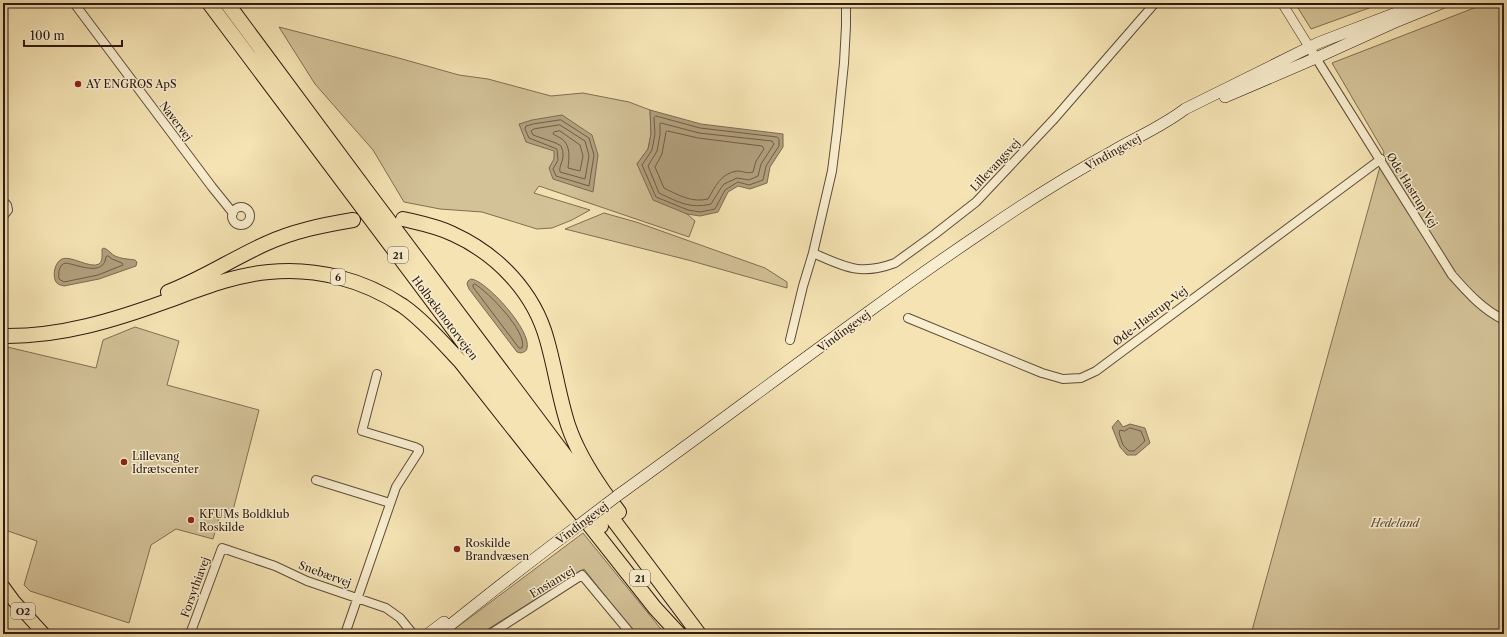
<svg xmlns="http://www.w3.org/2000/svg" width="1507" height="637" font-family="'Libre Caslon Text',serif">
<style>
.green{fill:#d3c197;stroke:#806e54}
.water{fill:#b19f7c;stroke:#7c6a51}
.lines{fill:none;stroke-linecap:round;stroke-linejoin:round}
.shore{stroke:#6f5c46;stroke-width:1}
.minor-casing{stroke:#5f4c3a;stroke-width:10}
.tertiary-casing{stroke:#5f4c3a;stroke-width:10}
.secondary-casing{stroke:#2d1a11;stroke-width:12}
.primary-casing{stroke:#2d1a11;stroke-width:14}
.motorway-casing{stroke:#2d1a11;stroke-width:16}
.minor{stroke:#f8edce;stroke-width:8}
.tertiary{stroke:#f8edce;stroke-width:9}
.secondary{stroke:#f8edce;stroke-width:11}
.primary{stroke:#f5e3b3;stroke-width:12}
.motorway{stroke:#f5e3b3;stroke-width:14}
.secondary-bridge-casing{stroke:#2d1a11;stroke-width:12;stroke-linecap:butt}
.secondary-bridge{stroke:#f8edce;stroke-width:11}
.poi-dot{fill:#8f2418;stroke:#f8edce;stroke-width:1.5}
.labels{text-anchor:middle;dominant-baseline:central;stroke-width:3;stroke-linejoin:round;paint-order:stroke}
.shield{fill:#f8edce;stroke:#6a594a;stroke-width:1}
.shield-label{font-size:10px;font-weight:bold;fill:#2d1a11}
.poi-label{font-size:11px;fill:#2d1a11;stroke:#f8edce;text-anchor:start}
.street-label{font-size:11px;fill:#2d1a11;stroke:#f8edce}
.park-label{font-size:11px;font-style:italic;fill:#5f4c39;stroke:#f8edce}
</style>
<rect width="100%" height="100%" fill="#f5e3b3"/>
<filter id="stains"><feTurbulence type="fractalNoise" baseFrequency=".005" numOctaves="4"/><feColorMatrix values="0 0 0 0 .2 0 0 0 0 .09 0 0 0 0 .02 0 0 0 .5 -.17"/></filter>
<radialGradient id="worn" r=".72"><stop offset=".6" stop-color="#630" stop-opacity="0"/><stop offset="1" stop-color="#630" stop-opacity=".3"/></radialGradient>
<!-- green -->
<path class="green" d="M1295 3H1383L1311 29Z
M1487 3H1504V634H1251L1384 152 1332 63Z
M279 27 395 57 459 75 488 79 551 96 583 93 629 102 650 110 651 134 648 149 637 164 687 214 695 221 689 237 539 186 534 193 590 210 572 220 552 228 537 229 482 212 440 209 404 202 373 150 315 84Z
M604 213 636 222 765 268 787 282V288L688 260 565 229Z
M135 327 179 341 167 385 259 410 231 518 220 515 213 539 176 529 151 545 129 623 30 591 24 585 37 541 8 531H3V346L96 368 103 340Z
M583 533 665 634H635L584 569 480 634H448Z"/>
<!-- water -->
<path class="water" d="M650 110 701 124 783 134V147L770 167 767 183 750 189 738 186 728 192 718 212 700 216 687 214 653 200 637 164 648 149 651 134Z
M562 115 592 135 598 155 593 192 553 179 549 168 554 159V151L526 142 519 124 532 120Z
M104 248C109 250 111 254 115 256 121 259 129 259 135 260L137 262 136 266 99 279 64 286C61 285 58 285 56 282 52 275 55 262 62 259 71 255 90 269 99 264 103 261 102 254 102 249Z
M471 279C486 280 532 331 527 348 527 351 524 352 521 353L517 352 469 289 467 284 468 281Z
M1118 420 1123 427 1130 424 1145 428 1150 443 1136 455H1127L1120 447 1112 427Z"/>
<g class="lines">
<!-- shore -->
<path class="shore" d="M656 116 700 128 777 137 779 139V146L766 166 763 180 749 185 738 182 725 190 715 209 700 212 688 210 656 197 642 165 652 150 655 134 654 118Z
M561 120 589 138 594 155 589 186 556 176 553 169 558 160 557 149 529 138 525 129 526 126 533 124Z
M661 123 699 133 772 141 774 144 761 164 758 176 749 180 737 178 724 184 721 188 711 204C690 209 678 202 659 193L648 166 657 151 660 135V124Z
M560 125 585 141 589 156 585 179 560 172C558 165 567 159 561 146L556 143 533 135 531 131 534 129Z
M560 131 580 145 583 156 580 171 568 168C569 158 571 146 562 139 559 137 556 136 553 134L554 132Z
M668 131 698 138 762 146 764 149 756 161 753 172C747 174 743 171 737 171 721 173 715 187 708 199 692 203 678 195 664 188L655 167 662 154 666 132Z
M108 256 112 259 122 263 123 265 98 275 64 282 59 279C58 273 59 264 66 263 78 265 104 277 106 257Z
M475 284C488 292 528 332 522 348H519L473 287V285Z
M1130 428 1141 431 1145 441 1134 451H1129L1123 445 1119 433 1120 430 1124 431Z"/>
<!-- minor casing -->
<g class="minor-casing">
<path id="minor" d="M74 3 212 187 233 213
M846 3V26L844 63 837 131 832 171 813 253C845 267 860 276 895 263L935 234 976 202 1055 118 1155 3
M1316 58 1452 275C1468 293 1482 309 1504 320
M3 201 7 205 8 210 3 216
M232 216a9 9 0 1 1 18 0a9 9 0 1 1-18 0Z
M908 318 1042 373 1063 379 1081 378 1096 371 1381 159
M790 340 803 286 813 253
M316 480 390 503
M190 634 222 548 275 566 307 581 386 608 400 618 413 634
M345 634 396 487 419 451V449L415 447 362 431 377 374
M490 634 582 575 631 634"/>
</g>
<!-- tertiary casing -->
<g class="tertiary-casing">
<path id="tertiary" d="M1282 3 1316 58"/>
</g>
<!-- secondary casing -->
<g class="secondary-casing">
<path id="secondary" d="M1225 97 1316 58 1393 23 1442 3
M617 496C740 408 859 315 984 231 1026 202 1069 175 1113 151 1137 137 1163 126 1185 109L1318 43 1422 3
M428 634 444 622
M439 634C485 597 532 560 579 525"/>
</g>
<!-- primary casing -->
<g class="primary-casing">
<path id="primary" d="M3 586 14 601 44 634"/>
</g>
<!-- motorway casing -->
<g class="motorway-casing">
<path id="motorway" d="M209 3 601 526
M227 3 365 189 699 634
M403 219C420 223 437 226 453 234 497 254 534 292 547 340 555 368 559 397 568 425 576 449 590 472 604 492 609 499 614 505 619 512
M168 292C202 279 232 259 265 244 293 231 323 225 353 220
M3 336C60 337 115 320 167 301 200 289 234 275 269 272 316 267 364 280 403 306 424 321 442 342 460 361L655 608 679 634"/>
</g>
<!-- minor -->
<use href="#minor" class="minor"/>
<!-- tertiary -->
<use href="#tertiary" class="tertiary"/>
<!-- secondary -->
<use href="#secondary" class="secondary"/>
<!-- primary -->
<use href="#primary" class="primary"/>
<!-- motorway -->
<use href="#motorway" class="motorway"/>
<!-- secondary-bridge casing -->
<g class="secondary-bridge-casing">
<path id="secondary-bridge" d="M579 525 617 496"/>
</g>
<!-- secondary-bridge -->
<use href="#secondary-bridge" class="secondary-bridge"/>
</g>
<!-- markers -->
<g class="poi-dot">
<circle cx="78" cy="84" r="4"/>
<circle cx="124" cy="462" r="4"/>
<circle cx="191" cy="520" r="4"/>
<circle cx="457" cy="549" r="4"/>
</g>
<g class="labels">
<!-- shield labels -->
<g class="shield">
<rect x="388" y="247" width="20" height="16" rx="3"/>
<rect x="331" y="269" width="14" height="16" rx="3"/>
<rect x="630" y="570" width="20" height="16" rx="3"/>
<rect x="11" y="603" width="24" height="16" rx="3"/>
</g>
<g class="shield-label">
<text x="398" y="255">21</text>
<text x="338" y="277">6</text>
<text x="640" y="578">21</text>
<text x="23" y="611">O2</text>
</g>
<!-- poi labels -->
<g class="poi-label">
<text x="86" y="84">AY ENGROS ApS</text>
<text x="132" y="456">Lillevang<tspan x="132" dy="13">Idrætscenter</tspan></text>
<text x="199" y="514">KFUMs Boldklub<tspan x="199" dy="13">Roskilde</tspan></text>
<text x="465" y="543">Roskilde<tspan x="465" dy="13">Brandvæsen</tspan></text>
</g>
<!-- street labels -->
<g class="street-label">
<text transform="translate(176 121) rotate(53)">Navervej</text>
<text transform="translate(1113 152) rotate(-29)">Vindingevej</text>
<text transform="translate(995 165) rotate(-47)">Lillevangsvej</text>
<text transform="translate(1412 190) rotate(58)">Øde Hastrup Vej</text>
<text transform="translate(1150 316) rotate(-37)">Øde-Hastrup-Vej</text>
<text transform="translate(445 318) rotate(53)">Holbækmotorvejen</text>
<text transform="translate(844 331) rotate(-36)">Vindingevej</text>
<text transform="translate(582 523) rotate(-37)">Vindingevej</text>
<text transform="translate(325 574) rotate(20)">Snebærvej</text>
<text transform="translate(552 582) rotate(-31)">Ensianvej</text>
<text transform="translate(195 587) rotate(-70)">Forsythiavej</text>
</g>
<!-- park labels -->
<g class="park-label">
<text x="1395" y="523">Hedeland</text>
</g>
</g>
<!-- margin -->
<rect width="1507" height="637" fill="none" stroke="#f5e3b3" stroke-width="16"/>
<rect x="4" y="4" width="1499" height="629" fill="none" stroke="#2d1a11" stroke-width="2"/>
<rect x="8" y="8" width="1491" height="621" fill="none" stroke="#2d1a11"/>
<!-- scale -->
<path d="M24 40v6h98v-6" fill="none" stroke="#2d1a11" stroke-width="2"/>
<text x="30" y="40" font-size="12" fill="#2d1a11" stroke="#f8edce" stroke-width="3" paint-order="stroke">100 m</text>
<rect width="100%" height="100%" filter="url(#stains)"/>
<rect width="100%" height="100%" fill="url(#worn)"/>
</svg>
